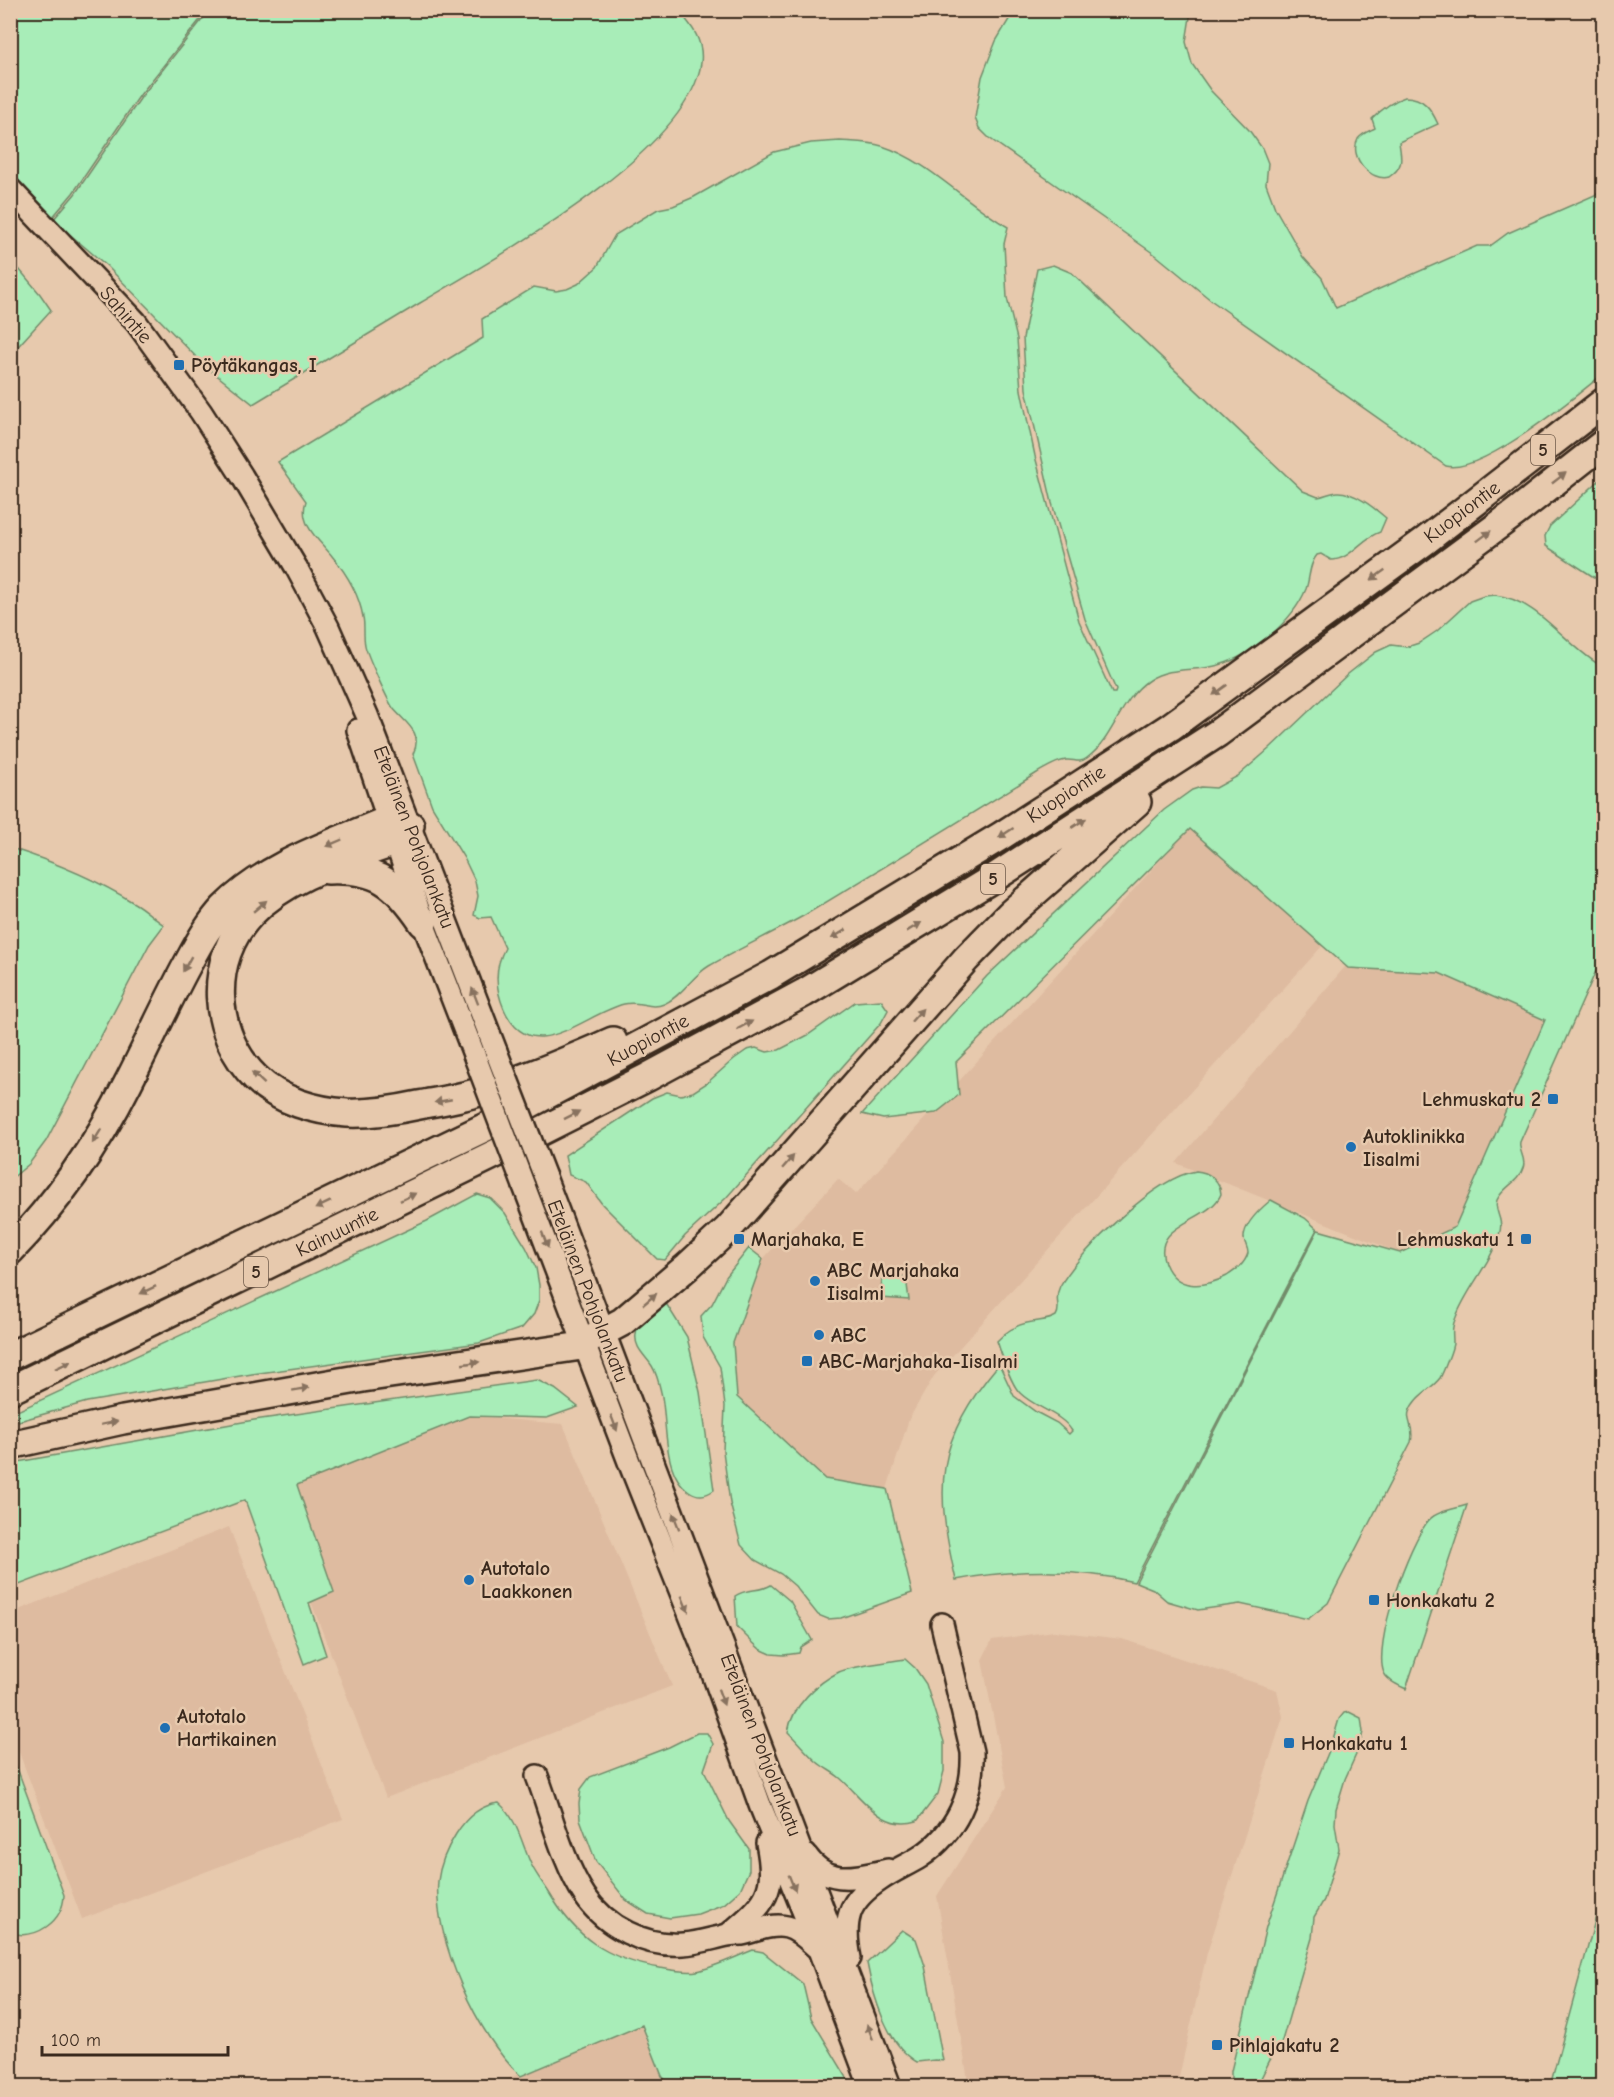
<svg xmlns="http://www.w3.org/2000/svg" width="1614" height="2097" font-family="'Comic Neue',sans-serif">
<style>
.built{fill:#debba0}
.green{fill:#a8edb8;stroke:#728c6b;stroke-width:1.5}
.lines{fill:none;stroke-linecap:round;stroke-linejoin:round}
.secondary-casing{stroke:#3b2a1e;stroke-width:26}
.highway-casing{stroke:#3b2a1e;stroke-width:32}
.secondary{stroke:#e7c9ad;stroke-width:21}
.highway{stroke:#e7c9ad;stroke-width:27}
.secondary-bridge-casing{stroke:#3b2a1e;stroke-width:26;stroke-linecap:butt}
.secondary-bridge{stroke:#e7c9ad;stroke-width:21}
.oneway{fill:#88725e}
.poi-dot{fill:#1f6fb2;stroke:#e7c9ad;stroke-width:2}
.labels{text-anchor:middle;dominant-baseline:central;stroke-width:5;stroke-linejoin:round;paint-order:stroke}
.shield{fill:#e7c9ad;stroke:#6f5a49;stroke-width:1.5}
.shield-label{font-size:18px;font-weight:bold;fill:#3b2a1e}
.street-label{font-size:20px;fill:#3b2a1e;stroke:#e7c9ad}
.poi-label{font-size:20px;font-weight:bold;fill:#3b2a1e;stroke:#e7c9ad;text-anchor:start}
</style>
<rect width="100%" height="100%" fill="#e7c9ad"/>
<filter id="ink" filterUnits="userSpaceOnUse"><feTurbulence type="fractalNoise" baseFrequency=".0167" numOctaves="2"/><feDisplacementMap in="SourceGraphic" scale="12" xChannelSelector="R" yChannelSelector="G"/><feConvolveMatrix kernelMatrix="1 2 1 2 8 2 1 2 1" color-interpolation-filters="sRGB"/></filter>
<g filter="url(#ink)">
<!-- built -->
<path class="built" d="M1190 828 1323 945 934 1376 909 1419 887 1489 825 1479 737 1397 733 1343 763 1259 838 1179 856 1194Z
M1369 939 1555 1003 1437 1268 1176 1163Z
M469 1416 563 1424 672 1686 386 1798 269 1492Z
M229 1527 343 1819 82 1919 11 1731V1613Z
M1054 1631 1122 1639 1277 1690 1283 1717 1207 1953 1177 2086H969L937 1896 1007 1787 982 1660 992 1640Z
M648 2019 677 2086H502L500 2082Z"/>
<!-- green -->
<path class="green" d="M11 11H207L140 95 73 193 51 219 11 176Z
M209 11H679C692 26 704 41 701 63 689 152 494 259 420 303 365 336 309 370 253 404L204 365 107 266 53 220 75 194 142 96Z
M1014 11H1191L1186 42 1192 64 1211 91 1249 130 1262 148 1268 163 1266 184 1275 208 1303 257 1322 278 1336 308 1477 246H1490L1508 233 1597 194H1603V374C1575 397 1481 475 1446 466L1212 301 1157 256 989 138 979 128 975 118 982 77 996 41Z
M1405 97C1424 97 1431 109 1438 124L1399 142C1401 158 1405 166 1389 177 1371 182 1348 157 1358 139 1361 134 1369 131 1375 128L1372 119C1382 109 1392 101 1405 97Z
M840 141C853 142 869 142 882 146 929 161 965 203 1008 227L1004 244 1007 298 1017 339 1021 390 1035 456 1079 621 1112 693H1115L1116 690 1085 619 1052 503 1026 389 1023 338 1037 269 1053 265 1072 273 1303 491 1318 497C1325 496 1331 492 1338 492 1355 492 1373 507 1386 518L1380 532C1361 538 1351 560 1331 560L1321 554 1317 555C1309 564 1310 578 1306 589 1293 621 1252 656 1219 665 1195 672 1171 666 1149 680 1119 700 1114 739 1087 758 1079 764 1074 759 1066 760 1056 761 1046 768 1037 773 960 821 883 868 805 915 773 933 740 948 709 966 692 976 682 996 664 1004 650 1010 640 1000 624 1004 584 1014 531 1070 504 1009 495 988 494 968 505 948L491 917 480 918 474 915 478 896 475 881 464 858 432 806 413 754C424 732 405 723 393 708 388 701 366 653 365 645 363 636 365 626 363 617 359 594 347 574 332 556 319 540 298 524 306 501L278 462 483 338 482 319 534 287 556 291 567 289 578 284 597 267 615 235 658 209 673 206 694 197 774 152 811 143Z
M19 269 40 294 51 310 11 354V279Z
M1603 477V583L1546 546 1545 536 1550 526Z
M1495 595C1540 600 1566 647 1603 667V955L1520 1142C1518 1152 1527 1159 1523 1168 1519 1182 1503 1187 1497 1200 1493 1212 1505 1218 1499 1235 1490 1265 1467 1288 1456 1317 1451 1329 1453 1332 1453 1343 1453 1348 1443 1373 1440 1378 1431 1390 1414 1396 1409 1412 1406 1421 1415 1427 1411 1442L1328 1603 1308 1619 1240 1604 1198 1610 1167 1601 1153 1589 1136 1582 1318 1230 1400 1253 1455 1227 1545 1020 1439 973 1348 968 1190 829 956 1062 959 1095 936 1113 883 1119 862 1114 987 976 1164 810 1192 790 1201 787 1216 788 1238 776 1269 749 1348 674 1376 652 1391 645 1407 647 1419 643 1437 631 1470 601 1484 596Z
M11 848C54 862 96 879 134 903 145 909 154 919 164 925L149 945 46 1141 29 1164 11 1179Z
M881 1000 888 1010 881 1023 726 1198 685 1236 665 1260 657 1259 602 1204 586 1182 569 1175 565 1155 652 1098 667 1092 681 1095 693 1092 707 1083 734 1059 747 1050 756 1048 767 1052 779 1050 808 1035 855 1002Z
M1196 1171C1209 1172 1220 1180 1221 1194 1210 1222 1150 1223 1165 1263 1176 1291 1204 1288 1227 1276 1236 1270 1245 1264 1248 1253 1248 1248 1245 1244 1244 1239 1243 1224 1260 1209 1271 1200L1305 1218 1317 1229 1134 1582C1079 1568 1010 1569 956 1580 934 1486 935 1440 999 1364L1014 1396 1036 1412 1057 1423 1069 1434 1072 1431C1061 1413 1035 1408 1020 1393 1010 1383 1002 1355 997 1341 1006 1331 1018 1324 1032 1322 1041 1320 1048 1321 1056 1316 1062 1307 1053 1300 1060 1286 1080 1251 1156 1177 1196 1171Z
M477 1194 490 1198 505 1213 526 1247 536 1268 539 1285V1300L534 1314 522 1328 479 1343 252 1374 87 1402 19 1421 15 1412 427 1221Z
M749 1248 763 1259 733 1343 737 1397 825 1479 887 1489 912 1593 841 1618 828 1619 818 1615 795 1586 781 1574 755 1560 741 1545 730 1503 723 1451 725 1406 720 1367 703 1337 701 1316 712 1304 726 1277Z
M882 1275 906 1277 909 1300 881 1298Z
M662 1297 687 1337 700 1392 714 1490C705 1496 698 1497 689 1491 661 1473 668 1419 661 1392 659 1383 657 1374 652 1366 645 1355 634 1348 636 1334 637 1319 652 1308 662 1297Z
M537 1380 555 1389 578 1407 547 1418 469 1416 297 1485 334 1592 309 1603 326 1655 304 1664 245 1500 11 1588 10 1464 12 1463 254 1420Z
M1467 1505 1406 1689C1398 1685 1388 1681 1384 1673 1372 1646 1409 1542 1429 1520 1437 1511 1455 1509 1467 1505Z
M771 1585 790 1601 812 1640 801 1647 799 1653 784 1655 771 1654 760 1649 751 1641 737 1627 735 1596C746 1588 760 1592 771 1585Z
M905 1659 915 1668 926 1684 944 1742V1771L938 1794 917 1821C882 1832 863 1798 840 1778 833 1772 824 1768 817 1762 807 1753 798 1742 788 1732 792 1706 817 1683 839 1672 852 1666 889 1662 905 1659Z
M1349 1712 1361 1718 1363 1732 1359 1748 1345 1779 1336 1809 1335 1824 1339 1849 1324 1900 1314 1917 1312 1938 1281 2044 1270 2060 1257 2086H1231V2071L1266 1927 1308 1801 1331 1746 1339 1719 1344 1713Z
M697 1733H707L713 1744 704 1770 729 1821 749 1849V1870L740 1890 724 1904 698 1914 670 1918 648 1914 626 1900 596 1862 580 1819 579 1804 581 1789 590 1777 669 1747Z
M10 1749 64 1895C63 1922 36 1940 11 1933Z
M499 1803C518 1820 521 1842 531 1864 535 1873 542 1882 548 1891 576 1938 606 1959 660 1968 671 1970 686 1973 697 1971 715 1967 735 1957 753 1950L763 1952 803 1984 811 2018 852 2086H670L662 2076 642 2025 521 2076C478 2038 433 1938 438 1881 440 1864 447 1848 456 1834 466 1818 480 1805 499 1803Z
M1603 1891V2086H1550Z
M902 1930 916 1939 925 1966 943 2061 935 2060 917 2062C887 2045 873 1996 867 1963Z"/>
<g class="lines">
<!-- secondary casing -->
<g class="secondary-casing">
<path id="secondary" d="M10 189 136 322 201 412 242 476 296 567 328 627 367 715 496 1051
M358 730 423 923 475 1057
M545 1177 890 2086
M524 1186 631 1467 709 1663 760 1805 819 1950 870 2086
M537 1776C551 1813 563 1863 585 1896 606 1927 645 1947 683 1944 699 1943 713 1938 728 1935 733 1934 737 1934 742 1934 756 1931 772 1923 787 1927 799 1930 808 1940 817 1948
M806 1855C828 1887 856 1877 888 1870
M729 1934C766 1903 777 1893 767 1843
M850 1958C847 1943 845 1928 850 1913 855 1898 868 1888 880 1880 893 1871 907 1865 920 1857 956 1833 974 1794 972 1752L942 1624"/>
</g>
<!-- highway casing -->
<g class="highway-casing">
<path id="highway" d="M328 870C378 868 396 883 423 923
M10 1251C57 1203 98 1143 128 1083 148 1044 166 1004 187 965 198 945 208 925 224 908 268 864 332 844 388 820H400L410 825 403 835 395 842C346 860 288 875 251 914 207 960 212 1035 256 1078 279 1101 316 1111 347 1113 371 1114 396 1110 419 1105 434 1102 449 1100 464 1096 515 1084 564 1062 613 1041
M10 1356 490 1125 771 975 1001 836 1170 727 1425 541 1604 402
M10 1390 501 1151 648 1077 804 993 995 877 1218 733 1515 513 1604 443
M10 1445 123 1420 363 1378 575 1347 622 1322 688 1266 728 1229 966 959 1010 914 1137 802"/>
</g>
<!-- secondary -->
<use href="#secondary" class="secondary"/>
<!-- highway -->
<use href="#highway" class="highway"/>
<!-- secondary-bridge casing -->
<g class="secondary-bridge-casing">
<path id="secondary-bridge" d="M496 1051 545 1177
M475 1057 524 1186"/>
</g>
<!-- secondary-bridge -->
<use href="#secondary-bridge" class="secondary-bridge"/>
</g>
<!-- one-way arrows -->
<defs><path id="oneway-solid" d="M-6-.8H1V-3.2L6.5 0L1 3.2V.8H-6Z" transform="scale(1.5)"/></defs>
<g class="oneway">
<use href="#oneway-solid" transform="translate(1559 478) rotate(-38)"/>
<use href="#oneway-solid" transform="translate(1484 536) rotate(-37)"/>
<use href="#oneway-solid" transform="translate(1378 575) rotate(144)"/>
<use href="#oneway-solid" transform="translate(1220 690) rotate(144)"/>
<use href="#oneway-solid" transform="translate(1079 823) rotate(-33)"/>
<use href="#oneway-solid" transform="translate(1006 833) rotate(147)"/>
<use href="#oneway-solid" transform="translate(334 843) rotate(157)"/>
<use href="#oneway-solid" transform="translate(260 906) rotate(-40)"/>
<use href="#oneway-solid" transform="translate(914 927) rotate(-31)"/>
<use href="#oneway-solid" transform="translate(839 934) rotate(149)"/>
<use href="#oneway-solid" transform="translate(187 964) rotate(119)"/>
<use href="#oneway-solid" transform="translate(475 996) rotate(-111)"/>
<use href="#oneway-solid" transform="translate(917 1015) rotate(-48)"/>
<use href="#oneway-solid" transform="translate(745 1025) rotate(-28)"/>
<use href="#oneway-solid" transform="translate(258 1078) rotate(-137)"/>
<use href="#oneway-solid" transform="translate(443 1101) rotate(169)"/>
<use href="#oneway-solid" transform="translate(572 1115) rotate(-27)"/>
<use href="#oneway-solid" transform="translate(97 1136) rotate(122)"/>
<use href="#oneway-solid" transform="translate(788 1162) rotate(-49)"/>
<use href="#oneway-solid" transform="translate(408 1197) rotate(-26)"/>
<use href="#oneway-solid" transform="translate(323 1205) rotate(154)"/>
<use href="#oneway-solid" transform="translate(545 1240) rotate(69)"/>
<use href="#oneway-solid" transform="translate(148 1290) rotate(154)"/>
<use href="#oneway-solid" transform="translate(650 1299) rotate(-40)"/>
<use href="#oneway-solid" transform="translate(471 1363) rotate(-8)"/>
<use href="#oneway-solid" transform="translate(63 1365) rotate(-26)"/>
<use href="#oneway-solid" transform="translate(301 1389) rotate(-10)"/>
<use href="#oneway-solid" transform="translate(109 1423) rotate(-12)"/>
<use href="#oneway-solid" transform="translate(614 1423) rotate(69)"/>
<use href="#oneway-solid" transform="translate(676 1521) rotate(-111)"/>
<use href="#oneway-solid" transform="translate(685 1604) rotate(68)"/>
<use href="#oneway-solid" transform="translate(721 1697) rotate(70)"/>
<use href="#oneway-solid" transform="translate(792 1883) rotate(68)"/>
<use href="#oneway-solid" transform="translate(870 2032) rotate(-111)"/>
</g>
</g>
<!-- markers -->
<g class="poi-dot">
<rect x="173" y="359" width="12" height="12" rx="3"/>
<rect x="1547" y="1093" width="12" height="12" rx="3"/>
<circle cx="1351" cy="1147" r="6"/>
<rect x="733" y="1233" width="12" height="12" rx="3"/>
<rect x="1520" y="1233" width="12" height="12" rx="3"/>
<circle cx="815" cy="1281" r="6"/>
<circle cx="819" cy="1335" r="6"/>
<rect x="801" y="1355" width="12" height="12" rx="3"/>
<circle cx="469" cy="1580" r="6"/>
<rect x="1368" y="1594" width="12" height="12" rx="3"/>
<circle cx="165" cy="1728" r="6"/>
<rect x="1283" y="1737" width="12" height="12" rx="3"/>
<rect x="1211" y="2039" width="12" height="12" rx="3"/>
</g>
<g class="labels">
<!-- shield labels -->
<g class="shield">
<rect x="1531" y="435" width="24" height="30" rx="4.5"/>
<rect x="981" y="864" width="24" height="30" rx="4.5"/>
<rect x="244" y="1257" width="24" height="30" rx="4.5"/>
</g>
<g class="shield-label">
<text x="1543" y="450">5</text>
<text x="993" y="879">5</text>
<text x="256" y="1272">5</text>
</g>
<!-- street labels -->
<g class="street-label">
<text transform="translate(126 315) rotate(49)">Sahintie</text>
<text transform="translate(1462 512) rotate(-37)">Kuopiontie</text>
<text transform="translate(1066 794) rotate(-33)">Kuopiontie</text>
<text transform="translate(414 837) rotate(69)">Eteläinen Pohjolankatu</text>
<text transform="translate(648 1040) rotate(-28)">Kuopiontie</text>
<text transform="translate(337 1232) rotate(-26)">Kainuuntie</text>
<text transform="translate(588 1291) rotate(69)">Eteläinen Pohjolankatu</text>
<text transform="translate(761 1745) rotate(69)">Eteläinen Pohjolankatu</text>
</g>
<!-- poi labels -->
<g class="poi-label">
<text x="191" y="365">Pöytäkangas, I</text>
<text x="1541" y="1099" text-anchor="end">Lehmuskatu 2</text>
<text x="1363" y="1136">Autoklinikka<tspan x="1363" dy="23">Iisalmi</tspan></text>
<text x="751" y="1239">Marjahaka, E</text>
<text x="1514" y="1239" text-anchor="end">Lehmuskatu 1</text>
<text x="827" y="1270">ABC Marjahaka<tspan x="827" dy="23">Iisalmi</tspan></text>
<text x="831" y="1335">ABC</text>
<text x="819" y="1361">ABC-Marjahaka-Iisalmi</text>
<text x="481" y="1568">Autotalo<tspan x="481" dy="23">Laakkonen</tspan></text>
<text x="1386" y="1600">Honkakatu 2</text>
<text x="177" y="1716">Autotalo<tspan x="177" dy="23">Hartikainen</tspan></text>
<text x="1301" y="1743">Honkakatu 1</text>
<text x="1229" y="2045">Pihlajakatu 2</text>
</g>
</g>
<!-- margin -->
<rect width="1614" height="2097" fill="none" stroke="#e7c9ad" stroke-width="36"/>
<rect x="18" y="18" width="1578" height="2061" fill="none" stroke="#3b2a1e" stroke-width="2" filter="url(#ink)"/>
<!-- scale -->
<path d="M42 2046v9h186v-9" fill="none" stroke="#3b2a1e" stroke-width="3"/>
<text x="51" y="2046" font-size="18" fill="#3b2a1e" stroke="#e7c9ad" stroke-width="4.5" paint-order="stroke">100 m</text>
</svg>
